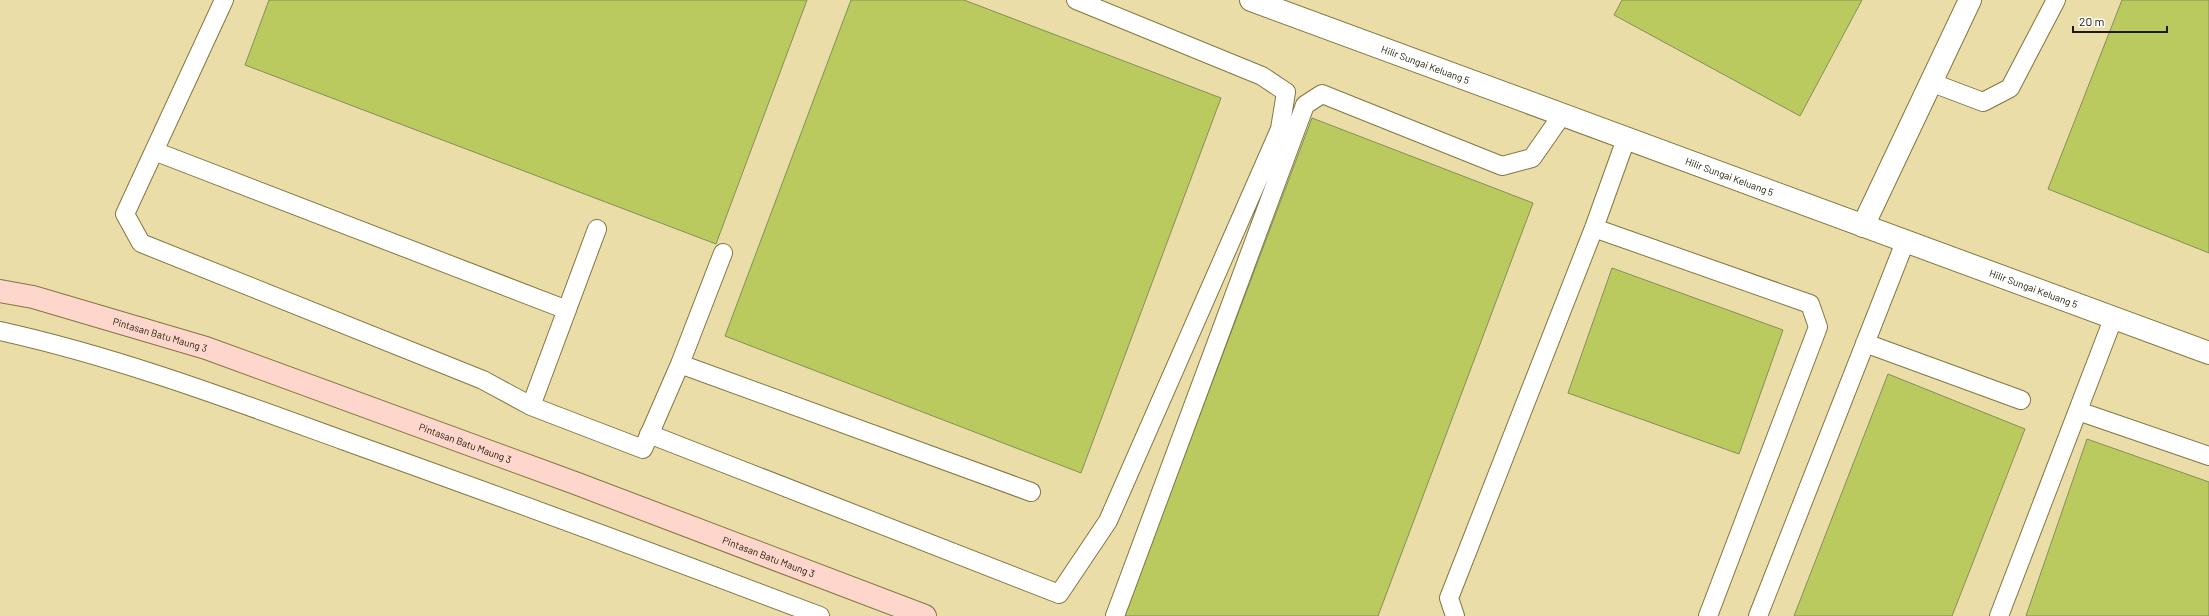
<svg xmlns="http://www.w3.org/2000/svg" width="2209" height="616" font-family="Barlow,sans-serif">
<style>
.building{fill:#baca5f;stroke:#868e5b}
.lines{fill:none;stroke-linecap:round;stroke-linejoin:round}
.lane-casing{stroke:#827642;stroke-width:20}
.street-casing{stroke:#827642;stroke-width:24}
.secondary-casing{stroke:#827642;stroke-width:24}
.lane{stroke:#fff;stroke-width:18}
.street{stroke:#fff;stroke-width:22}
.secondary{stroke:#fed6cc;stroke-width:22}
.labels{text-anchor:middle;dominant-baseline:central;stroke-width:3.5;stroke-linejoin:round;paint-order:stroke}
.street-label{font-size:10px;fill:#1e1904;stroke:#fefefe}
</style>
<rect width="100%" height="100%" fill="#ebdda7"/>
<!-- building -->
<path class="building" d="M269 0H807L716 244 245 65Z
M851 0H964L1221 98 1081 473 725 336Z
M1622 0H1862L1800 116 1614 15Z
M2122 0H2209V253L2048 189Z
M1312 118 1533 203 1378 616H1124Z
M1612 268 1783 330 1739 454 1568 393Z
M1888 374 2025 429 1952 616H1794Z
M2087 439 2209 482V616H2026Z"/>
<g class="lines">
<!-- lane casing -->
<g class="lane-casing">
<path id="lane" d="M224 0 125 214 141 243 483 380 531 406 643 449 680 364 1031 492
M1930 82 1983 102 2010 88 2056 0
M154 151 567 310
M1594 228 1810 304 1818 327 1708 616
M0 331C118 357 232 400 345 441 504 498 662 556 820 616
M1865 343 2021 400
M680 364 723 253
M531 406 597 229
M2078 411 2209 456
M649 434 1059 594 1108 521 1280 129 1286 92 1262 76 1076 0
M1115 616 1305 105 1322 94 1502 166 1532 158 1562 115
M1455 616 1449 598 1594 228 1626 139
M1758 616 1905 242
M1999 616 2113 319"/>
</g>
<!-- street casing -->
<g class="street-casing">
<g id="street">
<path id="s1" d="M1251 0 2209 353"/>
<path d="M1863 226 1970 0"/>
</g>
</g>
<!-- secondary casing -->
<g class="secondary-casing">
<g id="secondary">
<path id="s2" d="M0 291 33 297 206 348 575 483 925 616"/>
</g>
</g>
<!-- lane -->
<use href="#lane" class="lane"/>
<!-- street -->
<use href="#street" class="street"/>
<!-- secondary -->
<use href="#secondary" class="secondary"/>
</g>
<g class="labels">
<!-- street labels -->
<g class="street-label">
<text stroke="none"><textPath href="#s1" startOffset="186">Hilir Sungai Keluang 5</textPath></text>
<text stroke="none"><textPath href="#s1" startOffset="510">Hilir Sungai Keluang 5</textPath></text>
<text stroke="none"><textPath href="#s1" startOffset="834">Hilir Sungai Keluang 5</textPath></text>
<text stroke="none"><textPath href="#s2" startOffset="166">Pintasan Batu Maung 3</textPath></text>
<text stroke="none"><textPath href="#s2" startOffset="490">Pintasan Batu Maung 3</textPath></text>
<text stroke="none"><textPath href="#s2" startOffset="814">Pintasan Batu Maung 3</textPath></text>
</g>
</g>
<!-- scale -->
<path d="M2073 26v6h94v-6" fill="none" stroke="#1e1904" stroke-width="2"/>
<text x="2079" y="26" font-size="12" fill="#1e1904" stroke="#fefefe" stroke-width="3" paint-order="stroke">20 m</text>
</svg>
